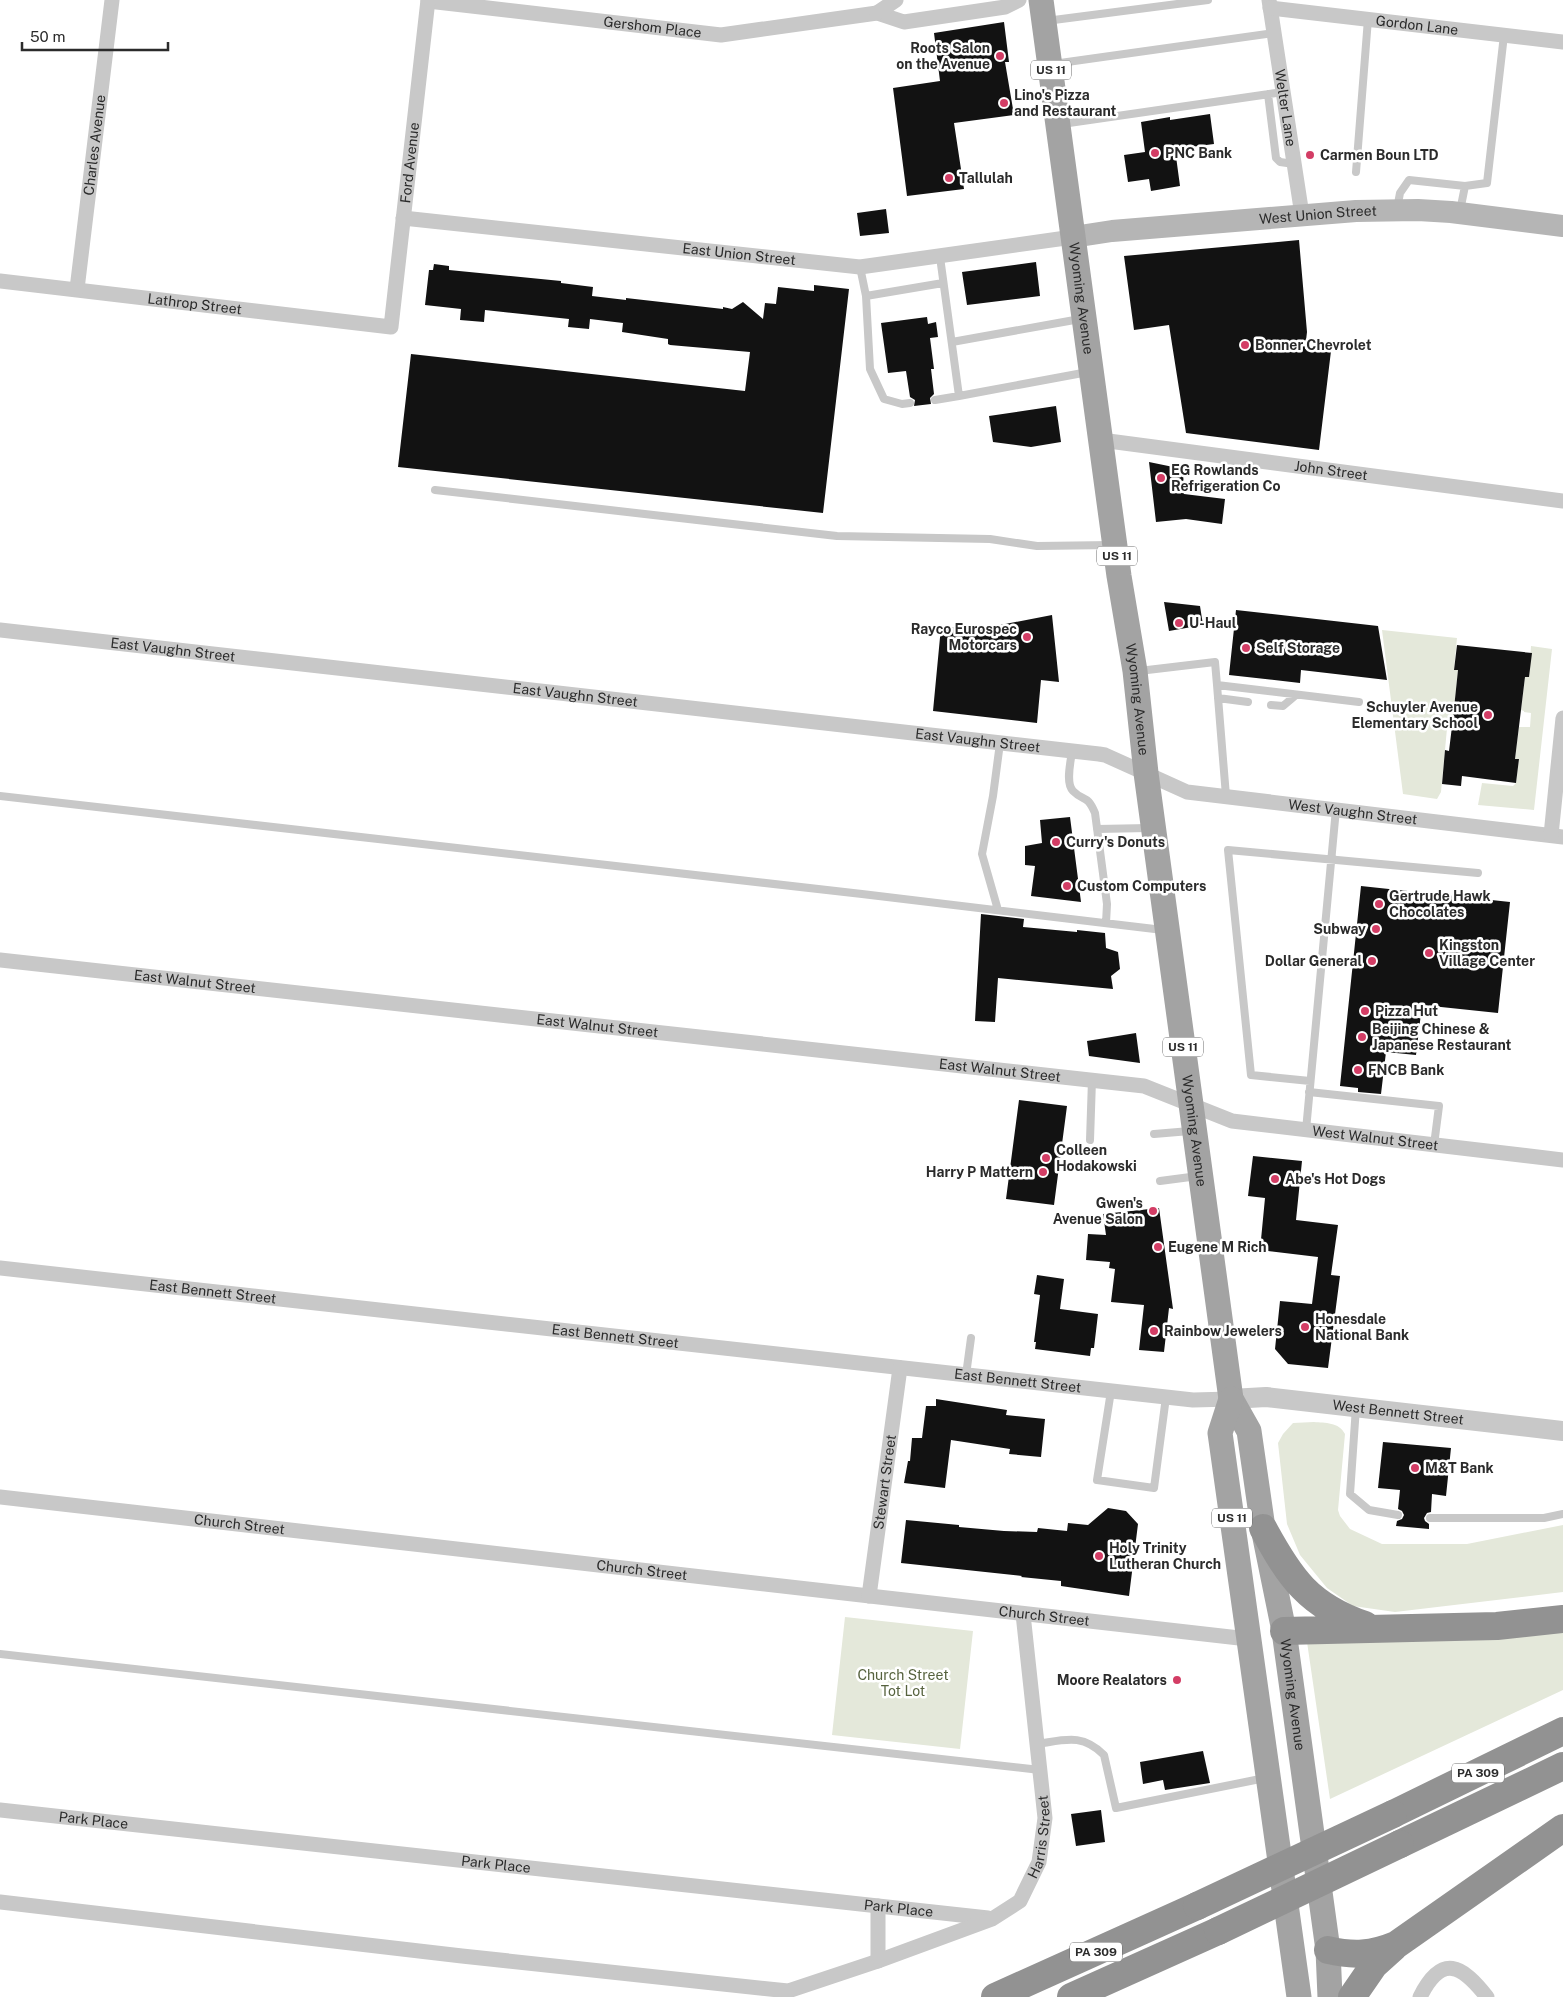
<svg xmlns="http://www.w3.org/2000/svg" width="1563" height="1997" font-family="'Public Sans',sans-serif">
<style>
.green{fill:#e4e8da}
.building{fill:#121212}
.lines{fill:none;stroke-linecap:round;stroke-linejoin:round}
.service{stroke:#c8c8c8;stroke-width:8}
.minor{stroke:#c8c8c8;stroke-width:15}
.tertiary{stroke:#c8c8c8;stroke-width:20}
.secondary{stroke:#b5b5b5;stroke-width:22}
.primary{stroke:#a3a3a3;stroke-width:25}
.motorway{stroke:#929292;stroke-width:28}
.motorway-bridge{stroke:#929292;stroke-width:28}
.poi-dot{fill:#d33d65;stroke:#fff;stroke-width:2}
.labels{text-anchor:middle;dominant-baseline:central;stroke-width:5;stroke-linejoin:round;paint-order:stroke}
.shield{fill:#fff;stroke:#6b6b6b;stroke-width:1}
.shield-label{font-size:12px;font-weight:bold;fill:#2b2b2b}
.street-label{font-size:14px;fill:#2b2b2b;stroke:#fff}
.poi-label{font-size:14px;font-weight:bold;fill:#2b2b2b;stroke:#fff;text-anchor:start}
.park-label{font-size:14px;fill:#56623e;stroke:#fff}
</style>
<rect width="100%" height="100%" fill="#fff"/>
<!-- green -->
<path class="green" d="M1382 630 1457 638 1454 669 1458 670 1453 718H1448L1441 792 1437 799 1403 794Z
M1531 646 1552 649 1534 810 1478 805 1482 783 1513 786 1516 783 1519 759H1515L1519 727H1530L1531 713 1524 712V711L1521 710 1525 677H1529Z
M1314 1422C1325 1423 1339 1422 1345 1434L1338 1510 1340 1516 1350 1529 1382 1544H1467L1563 1525V1592L1395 1612 1353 1606 1327 1588 1300 1555 1287 1524 1278 1443 1283 1434 1293 1423Z
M845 1617 973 1631 960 1749 832 1735Z
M1563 1631V1690L1330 1799 1307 1642Z"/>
<!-- building -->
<path class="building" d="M1004 22 1009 62H1005L1014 115 954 123 964 189 907 196 893 88 940 81 934 33Z
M1210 114 1214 144 1175 149 1180 186 1151 191 1149 179 1128 182 1124 155 1145 152 1141 122 1170 117V120Z
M886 209 889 233 860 236 857 213Z
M1299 240 1307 332 1305 349 1331 351 1319 450 1186 433 1169 325 1134 330 1124 256Z
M1036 262 1040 296 967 305 962 272Z
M434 264 449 266V270L561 281V283L593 287 592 296 626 300V298L723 309V307L732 309 743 302 763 319 765 303 776 304 778 287 814 291V285L849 289 823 513 398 467 411 354 745 391 750 352 670 345 668 344V339L622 332 623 323 590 319 589 329 568 327 569 319 485 310 484 322 460 320 461 309 425 305 429 270H433Z
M927 317 928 324 936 322 938 337 930 338 934 369H931L934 394 930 398 931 404 914 406 915 400 910 397 906 371 888 373 881 323Z
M1056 406 1061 442 1031 447 993 442 989 416Z
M1149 462 1183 469 1184 494 1225 499 1222 524 1186 519 1156 522Z
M1164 602 1200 606 1203 625 1169 631Z
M1236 610 1378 626 1387 680 1301 670 1300 683 1229 675Z
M1052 615 1059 682 1041 680 1037 723 933 711 941 627H956L958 629 984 628Z
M1457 645 1532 653 1529 677H1525L1521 710 1515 759H1519L1516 783 1462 776 1461 786 1442 784 1445 750 1449 751 1453 718 1458 670H1454Z
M1070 817 1081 902 1031 896 1035 866 1025 865V846L1042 843 1040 820Z
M1361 886 1510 902 1498 1013 1422 1005 1416 1055 1386 1052 1381 1094 1358 1092V1088L1340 1086Z
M981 914 1024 919 1023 927 1077 932V930L1105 933 1106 948 1118 952 1120 969 1111 976 1113 989 998 978 995 1022 975 1021Z
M1136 1033 1140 1063 1089 1056 1087 1041Z
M1019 1100 1067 1106 1054 1205 1006 1199Z
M1253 1156 1302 1161 1296 1220 1338 1225 1331 1275 1340 1276 1328 1368 1288 1364 1275 1349 1280 1301 1312 1304 1318 1257 1260 1250 1265 1198 1248 1196Z
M1159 1208 1173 1309 1169 1308 1164 1352 1139 1350 1144 1305 1111 1302 1115 1269 1109 1268 1110 1262 1086 1260 1088 1234 1106 1235 1103 1214Z
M1037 1275 1064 1279 1060 1309 1098 1314 1094 1348H1091L1090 1356 1035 1349 1036 1342H1034L1040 1295 1034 1294Z
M936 1399 1007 1410 1006 1415 1045 1419 1041 1457 1009 1454 1010 1449 951 1440 945 1488 904 1483 908 1461H910L912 1438H922L926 1406H936Z
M1383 1442 1451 1448 1446 1496 1432 1494 1431 1512 1427 1513 1424 1518 1425 1521 1429 1524V1529L1396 1526 1397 1521 1402 1519 1404 1515 1402 1511 1398 1509 1400 1490 1378 1488Z
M1108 1508 1126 1511 1138 1524 1129 1596 1061 1586V1581L1021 1577 1022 1576 901 1563 906 1520 959 1525V1527L1004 1531 1037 1532 1038 1528 1067 1531 1068 1523 1088 1525Z
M1203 1751 1210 1783 1165 1790 1163 1780 1143 1784 1140 1762Z
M1101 1810 1105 1842 1076 1846 1071 1814Z"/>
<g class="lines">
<!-- service -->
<path class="service" d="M1046 21 1208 0
M1053 64 1274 33
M1268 94 1276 158 1280 162 1294 164
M1062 124 1283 92
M1356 172 1368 19
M1397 209 1400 193 1409 180 1465 186
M1460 211 1465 186 1487 183 1504 35
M860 267 866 296 870 369 884 399 902 404 910 403
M866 296 943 283
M952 342 1080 319
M959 396 1088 372
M935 400 959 396 940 257
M435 490 837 536 990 539 1037 546 1112 545
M1139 671 1215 662 1217 685 1359 702
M1217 685 1226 796
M1218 698 1248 702
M1271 705 1283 706 1296 695
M1072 751C1071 761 1065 783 1073 791 1084 802 1087 794 1095 813L1107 904 1106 923
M0 796 862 894 1163 930
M1097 829 1149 828
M998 910 982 854 993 796 1000 743
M1310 1081 1251 1075 1228 850 1478 873
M1309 1092 1439 1106 1434 1145
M1306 1130 1336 809
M1154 1134 1190 1131
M1090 1140 1092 1080
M1160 1181 1198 1176
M966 1375 971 1338
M1111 1391 1097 1480 1154 1488 1166 1397
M1356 1407 1350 1494 1369 1510 1398 1515
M1430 1518H1544L1563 1514
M0 1654 1040 1770
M1037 1744C1065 1740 1082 1733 1104 1755L1116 1808 1265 1778"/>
<!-- minor -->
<g class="minor">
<path id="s1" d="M1269 0 1302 215"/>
<path id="s2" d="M428 1 721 35 877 13 904 22 1005 7 1019 0"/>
<path id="s3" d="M1270 8 1563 42"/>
<path d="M877 13 896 0"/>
<path id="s4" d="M403 218 860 267 1073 237"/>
<path id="s5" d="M0 281 391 327 428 0"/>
<path id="s6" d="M77 289 112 0"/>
<path id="s7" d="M1101 440 1563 501"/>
<path id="s8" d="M0 630 1099 754 1105 755 1187 792 1563 837"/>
<path d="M1551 835 1563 718"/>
<path id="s9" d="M0 960 1144 1086 1232 1121 1563 1160"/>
<path id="s10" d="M0 1268 1193 1400 1231 1399"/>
<path id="s11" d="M0 1497 1248 1639"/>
<path id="s12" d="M869 1596 900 1368"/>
<path id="s13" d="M0 1810 988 1918"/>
<path id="s14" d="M0 1902 462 1956 788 1991 878 1961 992 1919 1020 1901 1039 1862 1045 1818 1023 1614"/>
<path d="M878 1906V1961"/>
<path d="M1420 1997C1442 1953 1462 1965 1487 1997"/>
</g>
<!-- tertiary -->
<path class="tertiary" id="s15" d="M1231 1399 1266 1397 1563 1431"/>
<!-- secondary -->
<path class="secondary" id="s16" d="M1073 237 1112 231 1356 211 1418 210 1451 212 1563 226"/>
<!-- primary -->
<g class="primary">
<path id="s17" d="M1041 0 1119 576 1135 671 1146 773 1231 1399 1249 1431 1263 1528 1284 1631 1328 1950 1330 1997"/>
<path d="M1231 1399 1220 1433 1299 1997"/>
</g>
<!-- motorway -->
<path class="motorway" d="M1263 1528C1290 1578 1309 1606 1365 1625
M1284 1631 1497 1626 1563 1619
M1393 1814 1563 1731
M1400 1844 1563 1766
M1328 1950C1353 1956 1372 1955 1396 1945L1563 1828
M995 1997 1197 1906
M1071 1997 1218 1931
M1352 1997 1374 1965 1394 1947"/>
<!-- motorway-bridge -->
<path class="motorway-bridge" d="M1197 1906 1393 1814
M1218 1931 1400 1844"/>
</g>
<!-- markers -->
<g class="poi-dot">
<circle cx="1000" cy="56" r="5"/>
<circle cx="1004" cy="103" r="5"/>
<circle cx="1155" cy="153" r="5"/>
<circle cx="1310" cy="155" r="5"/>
<circle cx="949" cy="178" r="5"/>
<circle cx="1245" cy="345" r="5"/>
<circle cx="1161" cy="478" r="5"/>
<circle cx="1179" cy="623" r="5"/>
<circle cx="1027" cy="637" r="5"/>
<circle cx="1246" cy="648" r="5"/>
<circle cx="1488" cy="715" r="5"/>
<circle cx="1056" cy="842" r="5"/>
<circle cx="1067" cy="886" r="5"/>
<circle cx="1379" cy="904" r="5"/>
<circle cx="1376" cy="929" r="5"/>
<circle cx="1429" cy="953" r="5"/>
<circle cx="1372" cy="961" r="5"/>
<circle cx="1365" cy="1011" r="5"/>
<circle cx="1362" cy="1037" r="5"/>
<circle cx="1358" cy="1070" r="5"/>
<circle cx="1046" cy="1158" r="5"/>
<circle cx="1043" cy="1172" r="5"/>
<circle cx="1275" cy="1179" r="5"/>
<circle cx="1153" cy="1211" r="5"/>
<circle cx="1158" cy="1247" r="5"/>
<circle cx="1305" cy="1327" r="5"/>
<circle cx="1154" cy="1331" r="5"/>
<circle cx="1415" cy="1468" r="5"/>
<circle cx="1099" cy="1556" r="5"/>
<circle cx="1177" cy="1680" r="5"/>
</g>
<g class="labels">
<!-- shield labels -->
<g class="shield">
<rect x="1031" y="60.5" width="40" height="19" rx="4"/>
<rect x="1097" y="546.5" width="40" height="19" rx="4"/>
<rect x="1163" y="1037.5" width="40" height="19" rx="4"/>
<rect x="1212" y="1508.5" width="40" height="19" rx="4"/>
<rect x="1452" y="1763.5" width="52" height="19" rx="4"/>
<rect x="1070" y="1942.5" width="52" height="19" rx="4"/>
</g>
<g class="shield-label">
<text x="1051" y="70">US 11</text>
<text x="1117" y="556">US 11</text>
<text x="1183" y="1047">US 11</text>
<text x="1232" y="1518">US 11</text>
<text x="1478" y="1773">PA 309</text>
<text x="1096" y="1952">PA 309</text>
</g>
<!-- street labels -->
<g class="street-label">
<text stroke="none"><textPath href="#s3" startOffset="148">Gordon Lane</textPath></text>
<text stroke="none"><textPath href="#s2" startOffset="226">Gershom Place</textPath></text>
<text stroke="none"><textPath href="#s1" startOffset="109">Welter Lane</textPath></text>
<text stroke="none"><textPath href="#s6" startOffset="145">Charles Avenue</textPath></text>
<text stroke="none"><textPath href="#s5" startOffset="559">Ford Avenue</textPath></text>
<text stroke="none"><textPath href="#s16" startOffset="246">West Union Street</textPath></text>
<text stroke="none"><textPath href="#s4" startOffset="338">East Union Street</textPath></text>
<text stroke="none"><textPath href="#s17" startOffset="301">Wyoming Avenue</textPath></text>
<text stroke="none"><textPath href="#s5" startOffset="196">Lathrop Street</textPath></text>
<text stroke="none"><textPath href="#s7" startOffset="232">John Street</textPath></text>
<text stroke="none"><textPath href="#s8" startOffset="174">East Vaughn Street</textPath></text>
<text stroke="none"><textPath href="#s8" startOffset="579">East Vaughn Street</textPath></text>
<text stroke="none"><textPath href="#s17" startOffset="706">Wyoming Avenue</textPath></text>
<text stroke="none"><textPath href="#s8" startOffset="984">East Vaughn Street</textPath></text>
<text stroke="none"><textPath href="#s8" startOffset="1369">West Vaughn Street</textPath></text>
<text stroke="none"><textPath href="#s9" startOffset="196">East Walnut Street</textPath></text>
<text stroke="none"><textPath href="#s9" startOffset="601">East Walnut Street</textPath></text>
<text stroke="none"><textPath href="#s9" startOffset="1006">East Walnut Street</textPath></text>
<text stroke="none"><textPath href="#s17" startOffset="1141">Wyoming Avenue</textPath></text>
<text stroke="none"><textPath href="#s9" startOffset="1390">West Walnut Street</textPath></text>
<text stroke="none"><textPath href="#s10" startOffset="214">East Bennett Street</textPath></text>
<text stroke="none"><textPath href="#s10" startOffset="619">East Bennett Street</textPath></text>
<text stroke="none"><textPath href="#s10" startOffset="1024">East Bennett Street</textPath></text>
<text stroke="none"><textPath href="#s15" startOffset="168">West Bennett Street</textPath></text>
<text stroke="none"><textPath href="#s12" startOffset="115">Stewart Street</textPath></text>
<text stroke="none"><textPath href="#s11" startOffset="241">Church Street</textPath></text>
<text stroke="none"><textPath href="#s11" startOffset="646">Church Street</textPath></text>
<text stroke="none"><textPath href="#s11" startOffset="1051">Church Street</textPath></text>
<text stroke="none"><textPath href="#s17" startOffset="1716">Wyoming Avenue</textPath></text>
<text stroke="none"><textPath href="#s13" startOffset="94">Park Place</textPath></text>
<text stroke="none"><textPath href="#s14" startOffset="1111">Harris Street</textPath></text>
<text stroke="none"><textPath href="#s13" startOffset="499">Park Place</textPath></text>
<text stroke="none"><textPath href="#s13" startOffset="904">Park Place</textPath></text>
</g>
<!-- poi labels -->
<g class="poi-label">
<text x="990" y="48" text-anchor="end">Roots Salon<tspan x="990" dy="16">on the Avenue</tspan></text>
<text x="1014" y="95">Lino's Pizza<tspan x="1014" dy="16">and Restaurant</tspan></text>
<text x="1165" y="153">PNC Bank</text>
<text x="1320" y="155">Carmen Boun LTD</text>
<text x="959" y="178">Tallulah</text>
<text x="1255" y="345">Bonner Chevrolet</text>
<text x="1171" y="470">EG Rowlands<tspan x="1171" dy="16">Refrigeration Co</tspan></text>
<text x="1189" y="623">U-Haul</text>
<text x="1017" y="629" text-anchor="end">Rayco Eurospec<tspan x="1017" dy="16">Motorcars</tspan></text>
<text x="1256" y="648">Self Storage</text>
<text x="1478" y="707" text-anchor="end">Schuyler Avenue<tspan x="1478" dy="16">Elementary School</tspan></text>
<text x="1066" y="842">Curry's Donuts</text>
<text x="1077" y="886">Custom Computers</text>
<text x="1389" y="896">Gertrude Hawk<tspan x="1389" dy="16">Chocolates</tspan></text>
<text x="1366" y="929" text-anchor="end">Subway</text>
<text x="1439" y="945">Kingston<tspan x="1439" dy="16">Village Center</tspan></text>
<text x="1362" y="961" text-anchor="end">Dollar General</text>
<text x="1375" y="1011">Pizza Hut</text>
<text x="1372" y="1029">Beijing Chinese &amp;<tspan x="1372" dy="16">Japanese Restaurant</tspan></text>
<text x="1368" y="1070">FNCB Bank</text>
<text x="1056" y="1150">Colleen<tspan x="1056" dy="16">Hodakowski</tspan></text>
<text x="1033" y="1172" text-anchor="end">Harry P Mattern</text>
<text x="1285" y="1179">Abe's Hot Dogs</text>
<text x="1143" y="1203" text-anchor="end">Gwen's<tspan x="1143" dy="16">Avenue Salon</tspan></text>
<text x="1168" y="1247">Eugene M Rich</text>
<text x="1315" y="1319">Honesdale<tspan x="1315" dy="16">National Bank</tspan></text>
<text x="1164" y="1331">Rainbow Jewelers</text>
<text x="1425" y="1468">M&amp;T Bank</text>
<text x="1109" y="1548">Holy Trinity<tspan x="1109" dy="16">Lutheran Church</tspan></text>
<text x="1167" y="1680" text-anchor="end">Moore Realators</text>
</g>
<!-- park labels -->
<g class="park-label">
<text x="903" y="1675">Church Street<tspan x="903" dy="16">Tot Lot</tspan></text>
</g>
</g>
<!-- scale -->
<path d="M22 42v8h146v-8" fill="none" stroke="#2b2b2b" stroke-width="2.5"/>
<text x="30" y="42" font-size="15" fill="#2b2b2b" stroke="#ffffff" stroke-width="4" paint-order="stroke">50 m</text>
</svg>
